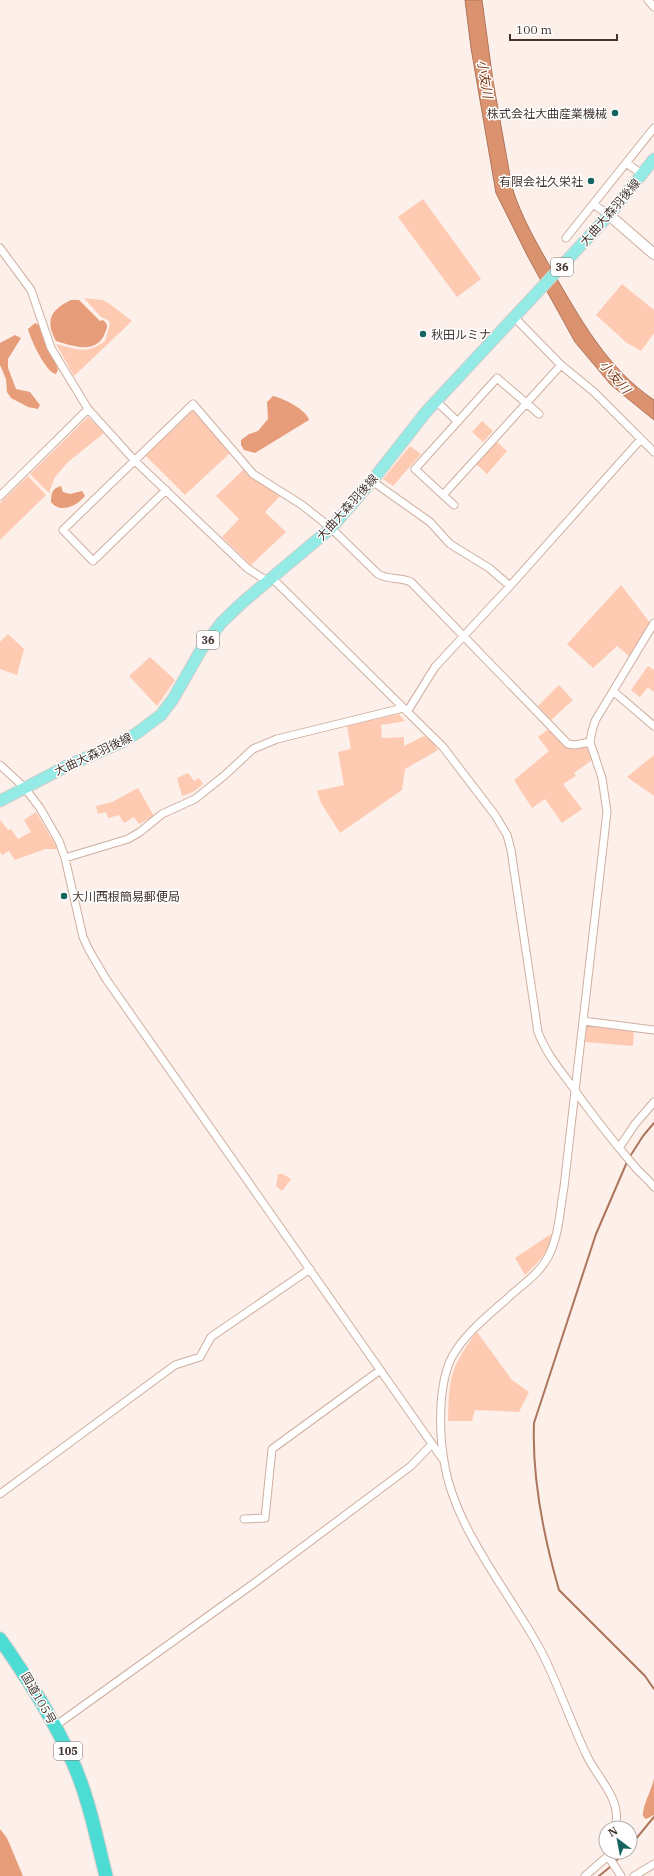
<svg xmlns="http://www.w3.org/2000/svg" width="654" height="1876" font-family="'IBM Plex Serif','Noto Sans JP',serif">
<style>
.green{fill:#ffcab2}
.forest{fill:#e79d7a}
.water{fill:#db926f;stroke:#ad765c}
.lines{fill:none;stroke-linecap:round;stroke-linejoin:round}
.stream{stroke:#ad765c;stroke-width:2}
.street-casing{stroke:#cfafa0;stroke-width:9}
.secondary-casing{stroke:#cfafa0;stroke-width:12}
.primary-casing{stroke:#d2cfcd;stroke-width:13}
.highway-casing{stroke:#d2cfcd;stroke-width:15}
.street{stroke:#fff;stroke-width:7}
.secondary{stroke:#fff;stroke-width:10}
.primary{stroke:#94eae5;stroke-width:11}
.highway{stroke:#4ddcd4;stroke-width:13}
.poi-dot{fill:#156360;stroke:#fff;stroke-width:1.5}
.labels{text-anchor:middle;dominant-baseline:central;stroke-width:3;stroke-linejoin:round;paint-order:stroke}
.shield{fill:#fff;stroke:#7b726e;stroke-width:1}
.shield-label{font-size:11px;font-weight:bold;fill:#433630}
.poi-label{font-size:12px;fill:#433630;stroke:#fff;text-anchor:end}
.street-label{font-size:12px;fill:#433630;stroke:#fff}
.water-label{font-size:13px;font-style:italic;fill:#7f3b17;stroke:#fff}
</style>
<rect width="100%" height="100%" fill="#fdefe9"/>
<!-- green -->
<path class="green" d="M423 199 481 279 457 297 398 217Z
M622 284 654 310V333L641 351 627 343 596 315Z
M84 298 103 300 111 305 132 321 74 376 56 344C77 349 86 355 105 341L110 324 108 320 101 317Z
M193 410 230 453 185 495 146 456Z
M88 417 104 433 68 462 55 477 49 493 30 474Z
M482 421 493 431 483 442 472 432Z
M496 441 507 451 487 474 476 464Z
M410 446 421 454 393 486 383 479Z
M244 469 251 476 280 496 265 512 286 532 251 565 222 537 239 519 216 496Z
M28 476 46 495 0 540V503Z
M621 585 651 624 630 657 617 646 593 668 567 644Z
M8 634 24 649 17 675 0 669V642Z
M150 657 175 680 157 706 129 676Z
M648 666 654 670V692L648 687 640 697 631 690Z
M559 685 573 700 551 720 538 706Z
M399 714 405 721 381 725 382 738 404 737V746L424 736 431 740 438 750 405 769 402 790 340 833 321 803 317 791 344 785 338 752 351 749 347 726Z
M550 728 567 747 586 746 592 760 574 773 576 776 563 784 582 809 562 823 545 799 532 808 514 780 549 751 538 737Z
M654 755V796L627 777Z
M188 773 194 781 199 778 203 784 193 792 182 796 177 778Z
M138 788 154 816 139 824 134 817 124 823 119 815 108 818 106 812 98 814 96 806 112 802Z
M36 812 58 849H45L15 860 9 851 2 855 0 852V820L8 830 11 829 18 839 31 832 24 820Z
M586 1026 634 1030 633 1046 585 1042Z
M278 1174H283L291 1179 282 1191 276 1186Z
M551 1234C550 1251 538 1263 525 1275L515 1258Z
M477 1332 512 1380 529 1392 519 1412 475 1410 472 1421H448C449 1378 450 1367 477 1332Z"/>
<!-- forest -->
<path class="forest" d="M71 300H79L100 321 103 320C109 325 107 327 105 333 97 355 72 346 56 341 45 321 50 310 71 300Z
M35 323 39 325 56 363 58 370 56 374C47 374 30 339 28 329Z
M15 335 21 338 8 359V368L16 389 30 392 40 405 38 409 28 407 11 398 7 392 6 379 0 365V343Z
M273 396C283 398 307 410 309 420L255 453 244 450 241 445V440L249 434 258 431 268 419 267 402Z
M61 486 63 492 70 494 82 491 85 496C77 506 60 514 51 502 51 494 52 488 61 486Z
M654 1778V1815L646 1819 643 1816C642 1806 652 1790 654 1778Z
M0 1829 7 1838 23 1876H0Z"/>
<!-- water -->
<path class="water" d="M465 0H482L493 81 512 187C521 217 538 245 553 272 581 320 607 368 654 400V420L611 385 575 342 528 257 496 193 471 48Z"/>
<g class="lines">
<!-- stream -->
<path class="stream" d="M629 1158 643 1136 654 1123
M627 1162 596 1234 534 1423C532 1476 544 1538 559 1590L645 1676 654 1689
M630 1846 654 1817
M617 1860 624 1852
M599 1876 610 1867"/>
<!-- street casing -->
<g class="street-casing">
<path id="street" d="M648 0 654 7
M626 163 642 174
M593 204 609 215
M566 238 654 128
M0 248 31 290 51 348 88 409 135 461 247 568 267 581
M515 318 561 365 594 392 654 452
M436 401 457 421
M539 414 497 378 415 469 443 495 561 365
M372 481 430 522 450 544 489 568 510 586
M166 490 93 561 63 530 193 404 253 474 302 505 331 528 378 574C388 580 400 577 411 582L568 744 575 745 590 742
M443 495 454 505
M0 496 88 409
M272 578 443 747 495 815 507 835 511 850 538 1032C545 1051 557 1066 569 1082 589 1111 612 1140 635 1167 641 1174 648 1179 654 1187
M613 691 654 726
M407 712 435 667 510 586 641 439
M0 765 24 787 40 808 59 841 65 858 83 937 89 950 106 979C220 1139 330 1301 444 1461
M65 858 128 839 140 832 162 814 195 799 225 775 253 749 277 739 403 708
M583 1021 654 1030
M619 1148 635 1124 654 1102
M0 1494 175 1365 200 1357 211 1337 310 1269
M244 1519 265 1518 272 1449 379 1371
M55 1726 253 1584 411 1466 432 1444
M615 1828C623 1800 598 1779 587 1756 570 1721 558 1683 540 1649 508 1590 454 1528 444 1461 439 1432 438 1384 452 1357 465 1333 490 1314 510 1296 523 1284 539 1274 548 1257 559 1237 560 1209 564 1187L607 812 602 778 590 742 592 731 595 721 654 623
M608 1856 621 1876
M585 1876 608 1856V1852
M634 1876 654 1864"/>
</g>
<!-- secondary casing -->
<g class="secondary-casing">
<path id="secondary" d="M609 215 654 254"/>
</g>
<!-- primary casing -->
<g class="primary-casing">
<path id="primary" d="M0 801 67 766 122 742 137 733 161 715 173 699 201 650 221 623 243 602 331 528 372 481 426 412 609 215 654 159"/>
</g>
<!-- highway casing -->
<g class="highway-casing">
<path id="highway" d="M0 1639C26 1676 51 1715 70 1756 88 1794 96 1836 106 1876"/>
</g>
<!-- street -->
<use href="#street" class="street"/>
<!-- secondary -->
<use href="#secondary" class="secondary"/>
<!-- primary -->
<use href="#primary" class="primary"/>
<!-- highway -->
<use href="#highway" class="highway"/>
</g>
<!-- markers -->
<g class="poi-dot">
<circle cx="615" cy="113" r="4"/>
<circle cx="591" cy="181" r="4"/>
<circle cx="423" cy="334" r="4"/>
<circle cx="64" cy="896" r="4"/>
</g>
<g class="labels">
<!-- shield labels -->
<g class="shield">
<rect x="551" y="258" width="22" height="18" rx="3"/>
<rect x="197" y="631" width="22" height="18" rx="3"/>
<rect x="54" y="1742" width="28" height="18" rx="3"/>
</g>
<g class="shield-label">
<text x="562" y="267">36</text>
<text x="208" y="640">36</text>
<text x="68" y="1751">105</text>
</g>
<!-- poi labels -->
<g class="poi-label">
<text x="607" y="113">株式会社大曲産業機械</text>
<text x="583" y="181">有限会社久栄社</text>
<text x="431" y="334" text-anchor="start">秋田ルミナ</text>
<text x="72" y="896" text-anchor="start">大川西根簡易郵便局</text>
</g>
<!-- street labels -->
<g class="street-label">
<text transform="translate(610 212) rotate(-49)">大曲大森羽後線</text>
<text transform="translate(347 507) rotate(-48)">大曲大森羽後線</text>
<text transform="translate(93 754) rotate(-25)">大曲大森羽後線</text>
<text transform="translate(39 1698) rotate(60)">国道105号</text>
</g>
<!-- water labels -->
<g class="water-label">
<text transform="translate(485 79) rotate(81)">小友川</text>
<text transform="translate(615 377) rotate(49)">小友川</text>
</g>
</g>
<!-- north arrow -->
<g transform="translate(618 1840) rotate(328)"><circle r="19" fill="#ffffff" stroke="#b4afac"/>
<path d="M0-3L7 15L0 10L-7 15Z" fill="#156360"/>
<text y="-6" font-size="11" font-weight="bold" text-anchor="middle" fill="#433630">N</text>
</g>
<!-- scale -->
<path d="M510 34v6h107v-6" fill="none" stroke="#433630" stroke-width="2"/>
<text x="516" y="34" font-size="12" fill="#433630" stroke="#ffffff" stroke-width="3" paint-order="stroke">100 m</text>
</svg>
